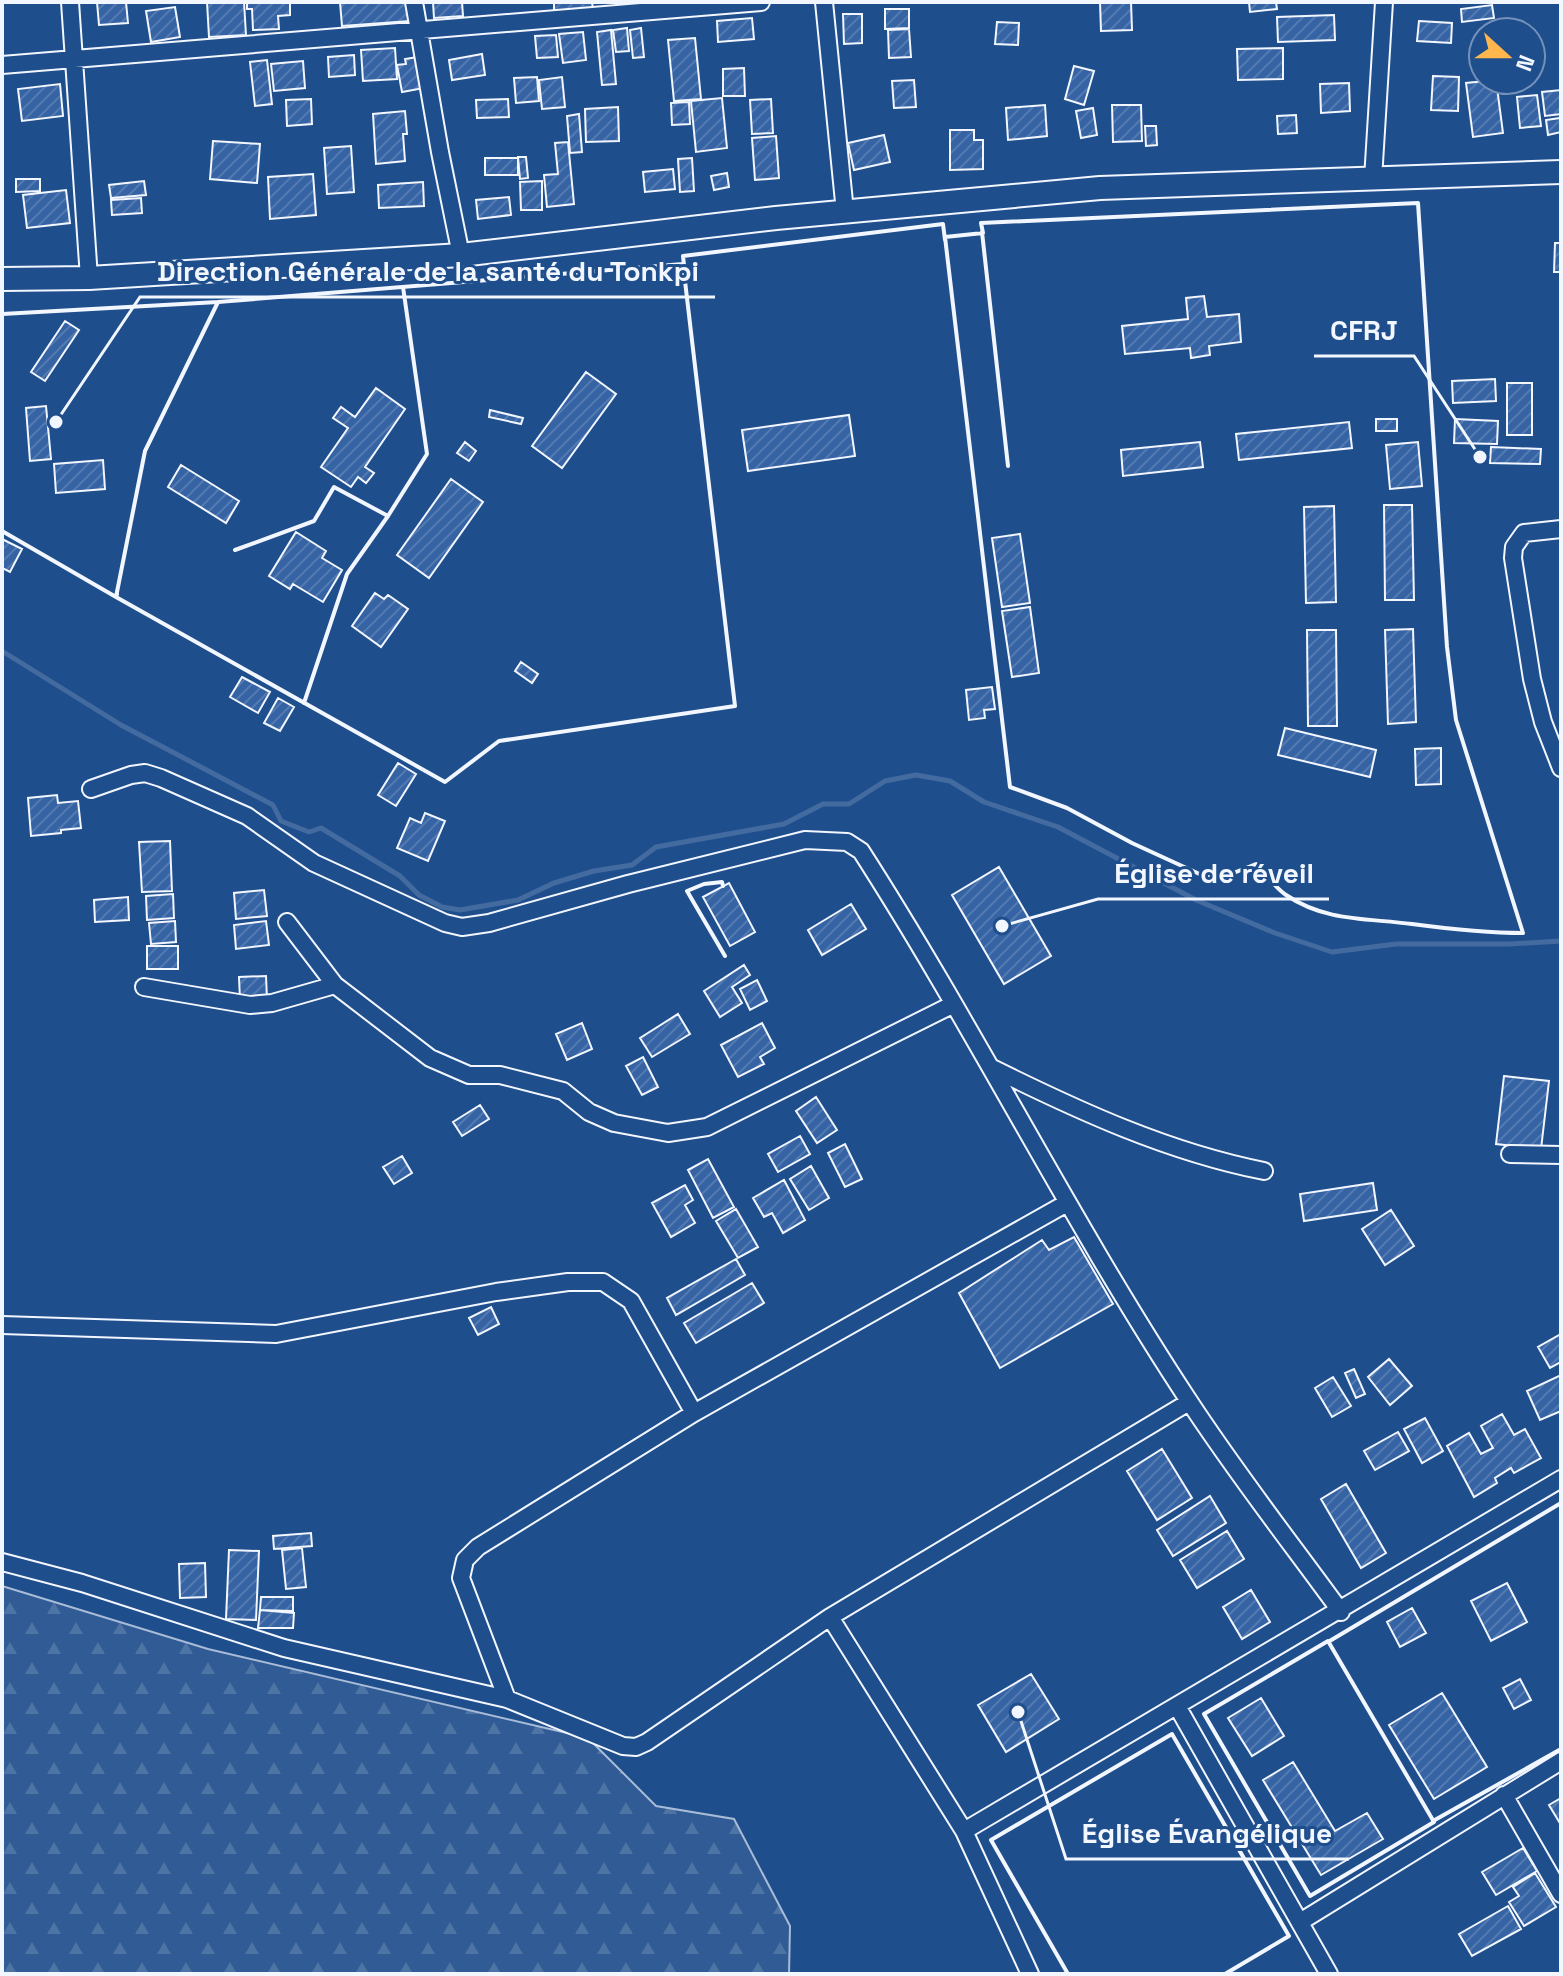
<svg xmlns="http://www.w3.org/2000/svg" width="1563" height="1976" font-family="'Space Grotesk',sans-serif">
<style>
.forest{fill:url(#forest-firs);stroke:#a8bbd7;stroke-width:2}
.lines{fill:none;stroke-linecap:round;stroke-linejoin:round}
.stream{stroke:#446ba0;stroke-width:5}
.building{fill:url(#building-hatch);stroke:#f2f6ff;stroke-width:2}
.street-casing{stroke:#f2f6ff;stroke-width:20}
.secondary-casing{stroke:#f2f6ff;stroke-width:26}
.street{stroke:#1f4e8c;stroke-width:16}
.secondary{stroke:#1f4e8c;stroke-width:22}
.wall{stroke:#f2f6ff;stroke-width:4}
.leader{fill:none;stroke:#f2f6ff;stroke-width:3}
.callout-dot{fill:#f2f6ff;stroke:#1f4e8c;stroke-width:3}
.callout-label{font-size:28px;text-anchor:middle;font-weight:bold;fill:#f2f6ff;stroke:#1f4e8c;stroke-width:6;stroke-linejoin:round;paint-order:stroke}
</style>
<defs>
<pattern id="forest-firs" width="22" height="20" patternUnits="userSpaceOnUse" patternTransform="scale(2)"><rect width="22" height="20" fill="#305b95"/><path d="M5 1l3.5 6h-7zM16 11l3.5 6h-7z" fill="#4e73a5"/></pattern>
<pattern id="building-hatch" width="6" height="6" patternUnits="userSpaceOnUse" patternTransform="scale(2)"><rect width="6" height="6" fill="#3563a3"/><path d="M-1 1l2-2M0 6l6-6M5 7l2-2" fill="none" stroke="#537ab1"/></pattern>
</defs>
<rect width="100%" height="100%" fill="#1f4e8c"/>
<!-- forest -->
<path class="forest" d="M2 1586 208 1649 588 1738 656 1806 734 1819 790 1926 789 1974H2Z"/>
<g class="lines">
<!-- stream -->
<path class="stream" d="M2 651 121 725 273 805 281 821 309 832 321 828 400 876 419 895 442 907 460 910 518 900 554 883 594 871 632 865 656 847 784 824 823 804H849L885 781 916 775 950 781 984 802 1058 827 1196 900 1275 933 1332 952 1396 944H1510L1561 941"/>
</g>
<!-- building -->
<path class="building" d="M97 2H126L128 23 99 25Z
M207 2H244L246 35 209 37Z
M247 2H290V15L278 16 279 29 253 30 252 9H247Z
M340 2H409L410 21 342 26Z
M433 2H462L463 16 434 18Z
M554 2H592L593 9 554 11Z
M1100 2H1131L1132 30 1101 31Z
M1249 2H1276L1277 9 1250 12Z
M1492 5 1494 18 1462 22 1461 9Z
M175 7 180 37 151 42 146 11Z
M885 9H909V28L885 29Z
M843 14H862V43L844 44Z
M1334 15 1335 40 1278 42 1277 17Z
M752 18 754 39 718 42 717 21Z
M1419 21 1452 23 1451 43 1417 41Z
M997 22 1019 23 1018 45 995 44Z
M627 28 629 51 616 52 613 30Z
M641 28 644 57 633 58 630 30Z
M909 29 911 57 889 58 888 30Z
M611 30 616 84 602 85 597 32Z
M583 32 586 60 563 63 559 34Z
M556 35 558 57 537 58 535 36Z
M695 38 701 99 674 101 668 40Z
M395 48 397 79 363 81 361 50Z
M1283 48V79L1238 80 1237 49Z
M482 54 485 75 452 80 449 60Z
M354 55 355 75 329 77 328 57Z
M418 57 424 88 402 92 397 65 406 64 405 59Z
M267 60 272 104 255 106 250 62Z
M303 61 305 88 274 91 271 64Z
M1074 66 1094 71 1084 105 1065 99Z
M744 68 745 96H723V69Z
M1433 76 1459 77 1458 111 1431 110Z
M537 77 539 101 516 103 514 78Z
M562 77 565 107 542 109 539 80Z
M914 80 916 107 894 108 892 81Z
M1496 80 1503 133 1473 137 1466 83Z
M1349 83 1350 111 1321 113 1320 84Z
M60 84 63 116 22 121 18 89Z
M1561 90V114L1545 116 1542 92Z
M1537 95 1541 126 1520 128 1517 97Z
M722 98 727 148 696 152 691 101Z
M311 99 312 124 287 126 286 100Z
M508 99 509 117 477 118 476 100Z
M771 99 773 133 752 134 750 100Z
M689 102 690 124 672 125 671 103Z
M1045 105 1047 136 1008 140 1006 108Z
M1112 105H1141L1142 141 1113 142Z
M618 107 619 141 586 142 585 109Z
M1093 108 1097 135 1081 138 1076 111Z
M405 111 407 134H403L405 161 376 164 373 114Z
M579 114 582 152 570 153 567 116Z
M1296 115 1297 133 1278 134 1277 116Z
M1560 118 1561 132 1548 135 1546 120Z
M1145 126H1156L1157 145 1146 146Z
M950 130H974V140H983V169L950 170Z
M884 135 890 162 854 170 848 143Z
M776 136 779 178 755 180 752 138Z
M213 141 260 144 257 183 210 179Z
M568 142 574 204 547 207 544 175 558 174 555 143Z
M351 146 354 192 327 194 324 148Z
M518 157H526L528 178 520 179Z
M485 158H518V175H485Z
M692 158 694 191 680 192 678 159Z
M673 169 675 189 645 192 643 172Z
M727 173 729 187 714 190 711 176Z
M313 174 316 215 270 219 268 177Z
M16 179H40V191L16 192Z
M144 181 146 195 111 198 109 185Z
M542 181V210H521L520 182Z
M423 182 424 206 379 208 378 185Z
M66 190 70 223 27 228 23 195Z
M509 197 511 215 478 219 476 200Z
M141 198 142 213 112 215 111 200Z
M1555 243H1561V272H1554Z
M1204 296 1207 317 1239 314 1241 342 1209 346 1210 355 1191 358 1190 348 1125 354 1122 326 1188 319 1186 298Z
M65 321 79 330 45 381 31 372Z
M586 372 616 394 562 468 532 446Z
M1495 379 1496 401 1453 403 1452 381Z
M1507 383H1532V435H1507Z
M376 388 405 409 365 467 374 473 366 483 358 477 351 487 321 467 348 428 333 418 341 407 355 417Z
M46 406 51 459 30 461 26 408Z
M490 410 523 418 521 424 489 417Z
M849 415 855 456 748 471 742 430Z
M1376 419H1397V431H1376Z
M1455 419 1498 421 1497 444 1454 443Z
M1349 422 1352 448 1239 460 1236 434Z
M465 442 476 451 469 461 457 453Z
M1200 442 1203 467 1123 476 1121 450Z
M1418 442 1422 486 1390 489 1386 445Z
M1491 447 1541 449 1540 464 1490 463Z
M103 460 105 489 56 493 54 464Z
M181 465 239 501 226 523 168 487Z
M451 479 483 502 429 578 397 555Z
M1384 505H1412L1414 600H1385Z
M1334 506 1336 602 1306 603 1304 507Z
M296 532 326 551 322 558 342 570 323 602 293 584 290 589 269 576Z
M1020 534 1030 603 1002 607 992 538Z
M2 539 22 549 10 572 2 568Z
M375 593 384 599 388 595 408 609 381 647 352 626Z
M1030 607 1039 673 1012 677 1002 611Z
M1413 629 1416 722 1388 724 1385 630Z
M1307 630H1336L1337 726H1308Z
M521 662 538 674 532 683 515 671Z
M242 677 270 692 258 713 230 697Z
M992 687 995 709 984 710 985 718 969 720 966 690Z
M278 698 294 707 280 731 264 723Z
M1285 728 1376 750 1370 777 1278 755Z
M1441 748V784L1416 785 1415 749Z
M398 763 416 774 396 806 378 795Z
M57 795 58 803 78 801 81 828 61 830V833L31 836 28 798Z
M425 813 445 821 428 861 397 848 410 818 421 823Z
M170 841 172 891 142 892 139 842Z
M999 867 1051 956 1004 984 952 895Z
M729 883 755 932 730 946 703 897Z
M264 890 267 916 236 919 234 893Z
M173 894 174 918 147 920 146 896Z
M128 897 129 920 95 922 94 900Z
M851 904 866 929 822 955 808 930Z
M175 921 176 942 151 944 149 923Z
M266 921 269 945 236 949 234 925Z
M147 946H178V969H147Z
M744 965 750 975 732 987 742 1003 720 1017 704 991Z
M266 976 267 999 240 1000 239 977Z
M757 980 767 1001 750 1010 740 989Z
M678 1014 690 1034 652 1057 640 1038Z
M582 1023 592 1049 567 1060 556 1034Z
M762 1023 775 1048 760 1057 764 1064 738 1077 721 1045Z
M643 1057 658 1087 642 1095 626 1066Z
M1504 1076 1549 1081 1541 1149 1496 1144Z
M816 1097 837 1130 817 1143 796 1111Z
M480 1105 489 1119 462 1136 453 1122Z
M800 1136 810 1154 778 1172 768 1154Z
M845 1144 862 1179 845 1187 828 1153Z
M402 1156 412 1173 394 1184 383 1167Z
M708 1159 734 1207 713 1218 688 1170Z
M811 1166 829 1198 809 1210 790 1179Z
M784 1180 805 1220 783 1233 772 1213 764 1217 753 1198Z
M1373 1183 1377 1210 1304 1221 1300 1194Z
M685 1185 693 1200 685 1205 695 1223 671 1237 652 1203Z
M736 1209 758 1247 738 1258 716 1221Z
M1391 1210 1414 1246 1385 1265 1362 1229Z
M1074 1237 1113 1304 1000 1368 959 1293 1042 1240 1049 1250Z
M736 1259 745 1275 676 1315 667 1298Z
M752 1283 764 1303 696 1343 684 1323Z
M491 1307 499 1324 478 1335 469 1318Z
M1561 1334V1362L1550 1368 1538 1347Z
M1389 1359 1412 1386 1390 1405 1368 1377Z
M1354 1369 1365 1394 1356 1398 1345 1373Z
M1561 1375V1411L1540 1420 1527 1391Z
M1333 1377 1351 1406 1332 1417 1315 1388Z
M1502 1414 1514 1435 1525 1429 1541 1458 1514 1473 1511 1468 1495 1478 1497 1483 1474 1497 1447 1446 1469 1433 1481 1454 1493 1448 1481 1426Z
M1425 1418 1443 1451 1422 1463 1404 1429Z
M1398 1432 1409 1451 1375 1470 1364 1451Z
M1162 1449 1192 1498 1157 1520 1127 1471Z
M1346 1484 1386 1553 1361 1568 1321 1499Z
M1210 1496 1226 1523 1173 1556 1157 1530Z
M1227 1531 1244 1559 1197 1588 1180 1560Z
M311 1533 312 1546 274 1549 273 1536Z
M302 1548 306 1587 286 1589 282 1550Z
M229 1550 259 1551 256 1620 226 1619Z
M205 1563 206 1597 180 1598 179 1564Z
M1507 1583 1527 1622 1491 1641 1471 1601Z
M1251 1590 1270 1622 1242 1639 1223 1607Z
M261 1597H293V1611L260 1610Z
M1412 1608 1426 1633 1400 1647 1387 1622Z
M260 1610 294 1613 293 1628H258Z
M1031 1674 1059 1719 1006 1752 978 1705Z
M1520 1679 1531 1700 1514 1709 1503 1688Z
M1442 1693 1487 1767 1434 1799 1389 1725Z
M1261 1698 1284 1736 1252 1756 1228 1718Z
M1293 1762 1335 1831 1367 1813 1383 1839 1321 1875 1263 1780Z
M1561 1798V1825L1549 1805Z
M1523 1848 1537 1871 1496 1895 1482 1872Z
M1535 1873 1556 1907 1524 1926 1509 1902 1519 1896 1513 1887Z
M1508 1906 1521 1929 1472 1956 1459 1934Z"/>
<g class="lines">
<!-- street casing -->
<g class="street-casing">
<path id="street" d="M70 2 89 278
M414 2 440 152 461 255
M824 2 845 212
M2 65 761 2
M1373 179 1384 2
M1561 529 1524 533 1514 547 1513 558 1532 679 1543 722 1561 768
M91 789 131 775 145 773 161 778 247 816 314 863 445 923 462 927 489 923 628 884 805 840 847 842 861 851C976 1030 1071 1222 1189 1401 1236 1473 1290 1542 1341 1612
M287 922 335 985 430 1058 469 1075H500L563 1091 589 1112 614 1123 668 1133 707 1127 954 1004
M144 987 250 1005 272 1003 335 985
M992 1068C1079 1111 1168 1152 1264 1171
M1510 1154 1561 1155
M2 1325 276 1334 496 1292 568 1282H603L631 1301 694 1413
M2 1562 82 1583 284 1648 507 1699 623 1746 636 1747 647 1742 830 1617 1189 1402
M830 1617 964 1831 1030 1974
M507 1699 461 1578 465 1560 478 1547 694 1413 1067 1203
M1177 1706 1329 1974
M1504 1795 1561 1894
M964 1831 1561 1479
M1300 1922 1561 1761"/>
</g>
<!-- secondary casing -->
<g class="secondary-casing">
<path id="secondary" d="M2 279 89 278 461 255 776 218 1100 188 1561 172"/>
</g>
<!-- street -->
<use href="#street" class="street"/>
<!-- secondary -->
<use href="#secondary" class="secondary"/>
<!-- wall -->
<path class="wall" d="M1418 203 1447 647 1456 720 1523 933C1484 933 1450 929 1412 924 1367 918 1326 922 1286 895 1275 888 1266 874 1256 864L1231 874 1206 877 1132 843 1067 808 1010 787 945 237 983 233 981 223Z
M982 232 1008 466
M683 264 735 706 499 741 445 782 116 597 145 451 218 302Z
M684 265 683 256 943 224 945 240
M2 314 218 302
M2 531 116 597 117 594
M235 550 314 521 334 487 388 516
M304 703 347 574 388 516 427 454 403 287
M723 886 722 882 704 884 687 891 725 956
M1328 1641 1434 1822 1310 1896 1204 1714Z
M1328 1642 1561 1503
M1433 1821 1561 1749
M1068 1974 991 1840 1172 1734 1289 1936 1225 1974"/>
</g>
<!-- callouts -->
<path class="leader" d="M56 422L140 297H715M1480 457L1414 356H1314M1002 926L1098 899H1329M1018 1712L1066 1859H1349"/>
<g class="callout-dot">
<circle cx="56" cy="422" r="8"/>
<circle cx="1480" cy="457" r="8"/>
<circle cx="1002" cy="926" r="8"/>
<circle cx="1018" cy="1712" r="8"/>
</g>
<g class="callout-label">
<text x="428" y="281">Direction Générale de la santé du Tonkpi</text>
<text x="1364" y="340">CFRJ</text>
<text x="1214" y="883">Église de réveil</text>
<text x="1207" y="1843">Église Évangélique</text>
</g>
<!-- border -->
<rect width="1563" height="1976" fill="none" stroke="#f2f6ff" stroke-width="8"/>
<!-- north arrow -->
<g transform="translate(1507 56) rotate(111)"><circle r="38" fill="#1f4e8c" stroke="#7391ba" stroke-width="2"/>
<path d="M0-6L14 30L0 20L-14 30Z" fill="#ffb74d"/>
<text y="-12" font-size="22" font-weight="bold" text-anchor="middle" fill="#f2f6ff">N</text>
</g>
</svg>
